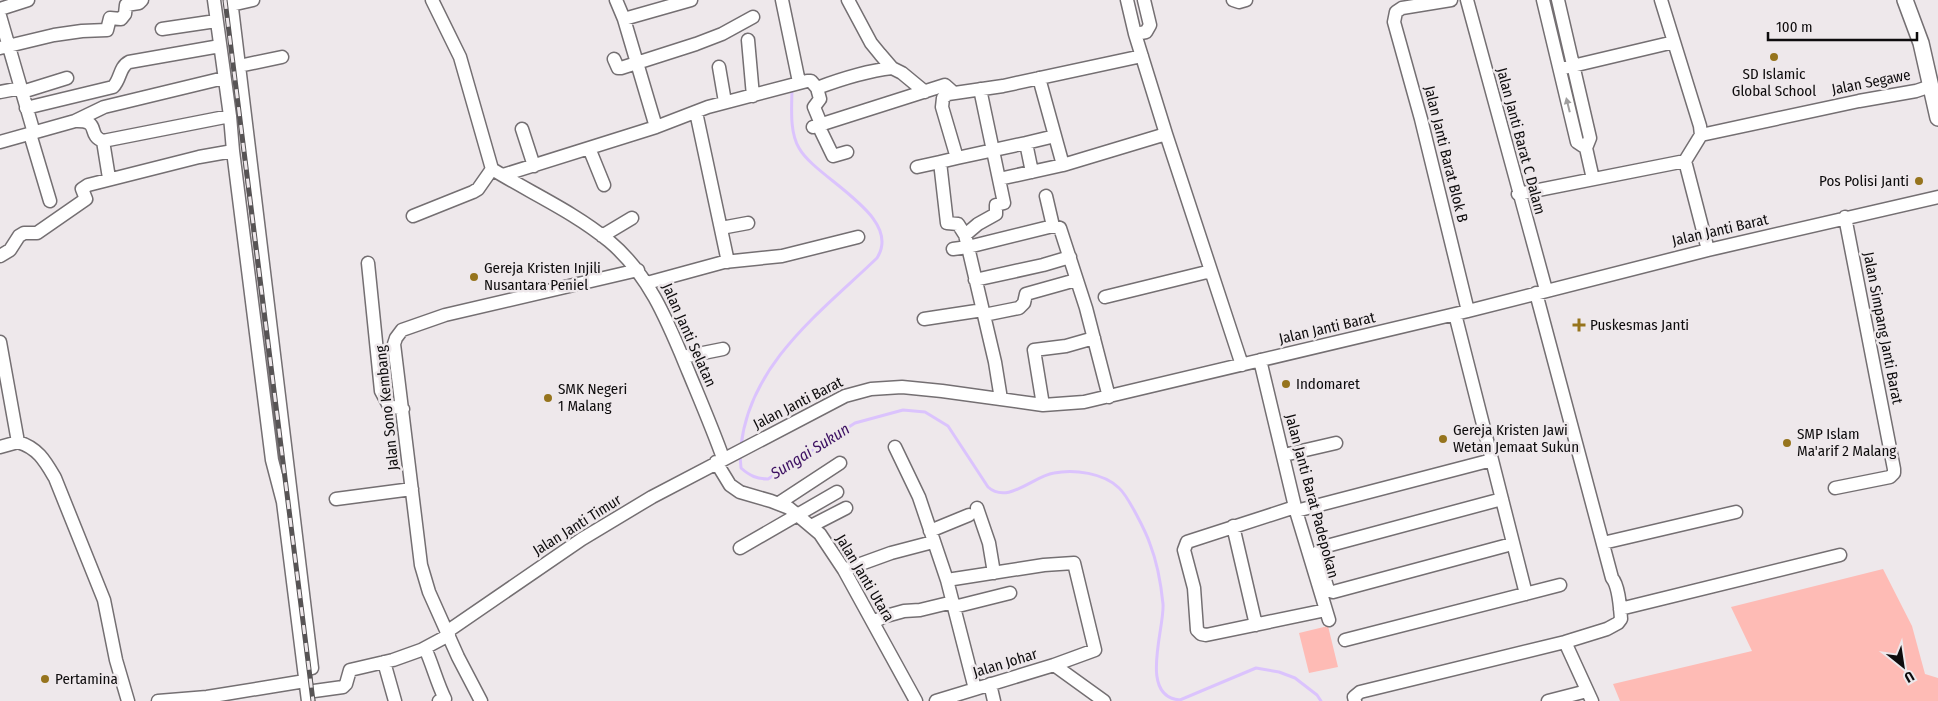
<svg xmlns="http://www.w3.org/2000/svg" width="1938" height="701" font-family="'Fira Sans Condensed',sans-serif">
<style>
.green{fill:#febbb5}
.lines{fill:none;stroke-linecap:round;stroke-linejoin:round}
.stream{stroke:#dbc3fd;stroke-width:3}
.minor-casing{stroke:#746f72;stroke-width:15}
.major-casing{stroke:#746f72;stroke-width:18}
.minor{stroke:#fff;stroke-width:12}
.major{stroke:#fff;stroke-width:15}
.rail-casing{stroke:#575455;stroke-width:5}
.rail{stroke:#eee8eb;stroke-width:3;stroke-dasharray:9;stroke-linecap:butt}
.oneway{fill:#9f9e9e}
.poi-dot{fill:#96741d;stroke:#eee8eb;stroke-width:2}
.labels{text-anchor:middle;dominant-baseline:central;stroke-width:5;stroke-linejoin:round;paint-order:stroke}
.poi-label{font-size:15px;fill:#0e0c0d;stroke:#eee8eb;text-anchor:start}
.street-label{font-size:15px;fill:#0e0c0d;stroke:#eee8eb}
.water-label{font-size:16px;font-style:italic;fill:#3c1062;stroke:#eee8eb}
</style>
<rect width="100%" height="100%" fill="#eee8eb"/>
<!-- green -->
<path class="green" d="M1883 569 1912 626 1925 674 1938 678V701H1620L1613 684 1752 651 1731 607Z
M1328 626 1338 667 1309 673 1299 633Z"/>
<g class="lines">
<!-- stream -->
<path class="stream" d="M741 446C750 363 822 311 877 258 904 216 816 179 799 148 789 131 792 106 792 87
M740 455 741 468C750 476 757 479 768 479L855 423 903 410 925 412 948 426 988 487C1008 505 1033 476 1054 473 1074 469 1104 473 1119 488 1128 496 1146 532 1150 544 1157 562 1161 584 1163 604 1165 628 1138 697 1180 700L1256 668 1279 672 1295 678 1317 695 1321 701"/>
<!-- minor casing -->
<g class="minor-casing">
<path id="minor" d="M214 0 230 116 233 151 272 460 283 502 308 701
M231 0 312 668
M432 0 460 57 492 169C531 193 574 212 609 241 650 275 669 325 689 373 701 402 713 430 723 458
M616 0 624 19 656 127
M782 0 799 82
M848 0 871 43 880 54 892 68 902 73 925 92
M1127 0 1135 34 1166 134 1242 365
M1233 0 1239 2 1246 0
M1451 0 1402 8 1396 12 1394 22 1421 119 1468 311
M1467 0 1546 290
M1543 0 1577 142 1586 148
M1558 0 1590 138 1586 148 1593 179
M1661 0 1700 126 1701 135 1685 161 1708 250
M231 5 253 0
M0 9 28 0
M0 16 34 133
M624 19 691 0
M162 29 216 21
M1135 34 1146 32 1150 25 1144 0
M748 40 753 96
M0 48 54 35 82 31 107 30 110 18 121 19 125 14 126 5 139 3 142 0
M614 59 618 68H621L696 44 722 34 753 17
M239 66 282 57
M719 67 725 102
M1564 68 1674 42
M1039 78 1063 165
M817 88 820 99 814 107 821 124
M980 89 1004 203 996 205V214L978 224 965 235 968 247 1053 226 1060 228 1086 308 1109 397
M0 92 21 88
M22 92 67 78
M26 108 113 87C121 79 119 67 129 62L220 46
M696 112 728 262
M75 121 104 107 224 78
M818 125 833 156 847 152
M813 127 945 85 954 93
M522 129 534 166
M30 134 50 201
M1701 135 1859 101 1916 91 1931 86
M0 142 75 121C102 120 86 135 103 141
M1026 143 957 158 942 107 943 98 948 94 1003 86 1142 56
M589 148 604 185
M957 158 940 162 947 223 958 224 965 235
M917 167 940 162
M1032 172 1026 143 1055 136
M503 175 656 127 708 107 807 81H811L817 88C841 79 866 71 892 68
M109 178 103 141 230 116
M999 179 1063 165 1166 134
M1518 194 1685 161
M1046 196 1053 226
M413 216 473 192 478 189 492 169
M721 228 748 223
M602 236 632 218
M953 249 968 247 995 362 1001 399
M0 256 10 250 19 236 24 233H37L86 199 82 189 88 185 199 157 233 151
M368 263 381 391 389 406 403 409
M975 280 1043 265 1070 257
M647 283 724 262 782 256 858 237
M1105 297 1211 271
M1455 314 1526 594
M984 315 1019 308 1024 303 1026 294 1076 280
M924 319 983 310
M0 342 18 442
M683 357 723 349
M1260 360 1296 511 1329 620
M1043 405 1034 350 1066 346 1094 338
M0 447 18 442C38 448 45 461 55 478L104 600 116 660 128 701
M895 447 919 497 947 580 1044 565 1074 563 1095 650 1054 665
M1284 455 1336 443
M716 462 730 485 740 492 771 501 789 508 820 534 844 570 916 701
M1835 488 1890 477 1894 473V469L1845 217
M336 499 412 489
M1502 499 1323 547 1318 552V556L1328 590 1333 592 1512 544
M779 503 840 463
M1295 507 1187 542 1184 550 1194 588 1197 630 1201 634 1206 635 1326 610
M977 508 989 543 994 573
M1296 511 1492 460
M811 526 846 508
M1233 526 1256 625
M930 531 969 515
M1603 543 1736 512
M740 548 837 492
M844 570 891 553 933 542
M947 580 975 689
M954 607 1010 593
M1620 609 1840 555
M873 622 886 616 904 611 920 610 953 602
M448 631 582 539 652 497 845 396 871 389 902 387 942 391 1043 405 1084 402 1468 311 1708 250 1938 197
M1345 640 1560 585
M1565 642 1592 701
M425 648C433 666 437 683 445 699L439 701
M384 662 395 701
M990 684 994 701
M314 691 343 687 346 684 350 670 393 660 421 650 449 635
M158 701 207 697 305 681
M481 701 458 657 429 592 421 565 394 344 396 338 402 330 445 315 638 270
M936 701 1054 665 1104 701
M1355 701 1354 697 1360 692 1565 642 1607 629 1618 623 1621 619C1620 607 1619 586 1612 578L1536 293
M1548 701 1587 691"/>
</g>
<!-- major casing -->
<g class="major-casing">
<path id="major" d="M1905 0 1921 43 1938 118"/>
</g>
<!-- minor -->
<use href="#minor" class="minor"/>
<!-- major -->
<use href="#major" class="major"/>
<!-- rail casing -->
<g class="rail-casing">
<path id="rail" d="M225 0 313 701"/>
</g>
<!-- rail -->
<use href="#rail" class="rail"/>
</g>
<!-- one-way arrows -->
<defs><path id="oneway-solid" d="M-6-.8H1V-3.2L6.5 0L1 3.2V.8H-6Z" transform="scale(1.25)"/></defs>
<use class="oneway" href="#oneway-solid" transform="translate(1568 105) rotate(-104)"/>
<!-- markers -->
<g class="poi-dot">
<circle cx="1774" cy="57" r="5"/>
<circle cx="1919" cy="181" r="5"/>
<circle cx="474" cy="277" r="5"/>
<path d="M1576.5 317.5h5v5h5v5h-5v5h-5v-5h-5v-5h5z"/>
<circle cx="1286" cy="384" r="5"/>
<circle cx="548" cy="398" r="5"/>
<circle cx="1443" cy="439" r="5"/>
<circle cx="1787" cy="443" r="5"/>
<circle cx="45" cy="679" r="5"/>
</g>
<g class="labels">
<!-- poi labels -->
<g class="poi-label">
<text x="1774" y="74" text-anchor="middle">SD Islamic<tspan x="1774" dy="17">Global School</tspan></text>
<text x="1909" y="181" text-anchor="end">Pos Polisi Janti</text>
<text x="484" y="268">Gereja Kristen Injili<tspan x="484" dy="17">Nusantara Peniel</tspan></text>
<text x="1590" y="325">Puskesmas Janti</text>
<text x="1296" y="384">Indomaret</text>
<text x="558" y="389">SMK Negeri<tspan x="558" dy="17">1 Malang</tspan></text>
<text x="1453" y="430">Gereja Kristen Jawi<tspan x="1453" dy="17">Wetan Jemaat Sukun</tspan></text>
<text x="1797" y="434">SMP Islam<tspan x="1797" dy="17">Ma'arif 2 Malang</tspan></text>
<text x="55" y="679">Pertamina</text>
</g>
<!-- street labels -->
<g class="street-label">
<text transform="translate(1871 82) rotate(-11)">Jalan Segawe</text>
<text transform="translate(1521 141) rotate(75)">Jalan Janti Barat C Dalam</text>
<text transform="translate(1446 154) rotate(76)">Jalan Janti Barat Blok B</text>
<text transform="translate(1720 230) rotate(-13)">Jalan Janti Barat</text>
<text transform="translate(1327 328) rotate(-13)">Jalan Janti Barat</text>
<text transform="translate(1883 328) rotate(79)">Jalan Simpang Janti Barat</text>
<text transform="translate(689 335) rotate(66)">Jalan Janti Selatan</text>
<text transform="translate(798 403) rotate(-27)">Jalan Janti Barat</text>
<text transform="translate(387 408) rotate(-96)">Jalan Sono Kembang</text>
<text transform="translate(1312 496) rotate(75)">Jalan Janti Barat Padepokan</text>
<text transform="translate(577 525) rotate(-32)">Jalan Janti Timur</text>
<text transform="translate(865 578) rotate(59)">Jalan Janti Utara</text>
<text transform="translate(1005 663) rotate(-17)">Jalan Johar</text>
</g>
<!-- water labels -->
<g class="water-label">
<text transform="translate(810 451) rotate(-32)">Sungai Sukun</text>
</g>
</g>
<!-- north arrow -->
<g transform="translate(1903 666) rotate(150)" stroke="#eee8eb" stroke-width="4" paint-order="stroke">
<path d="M0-4L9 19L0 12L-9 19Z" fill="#0e0c0d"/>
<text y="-8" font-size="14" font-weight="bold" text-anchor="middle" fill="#0e0c0d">U</text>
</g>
<!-- scale -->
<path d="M1768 32v8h149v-8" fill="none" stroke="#0e0c0d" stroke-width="2.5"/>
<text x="1776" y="32" font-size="15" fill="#0e0c0d" stroke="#eee8eb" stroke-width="4" paint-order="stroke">100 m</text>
</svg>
